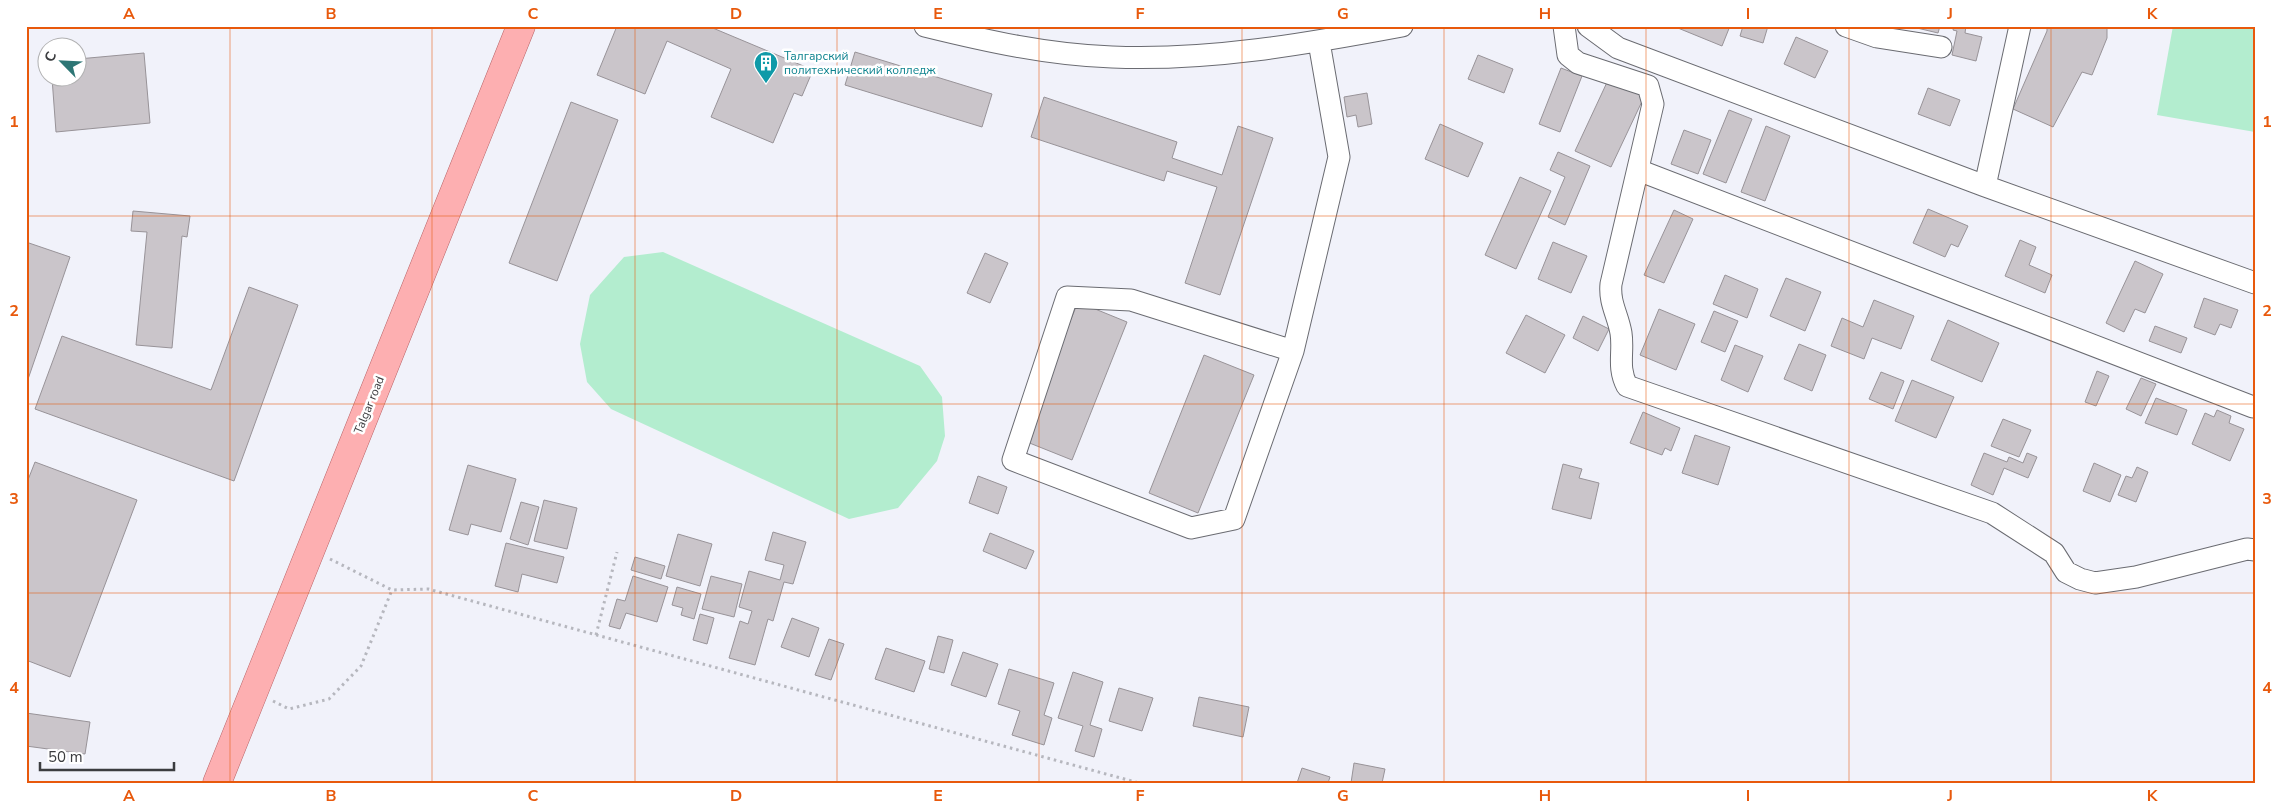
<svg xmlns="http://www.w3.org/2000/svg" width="2281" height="809" font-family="'Nunito Sans',sans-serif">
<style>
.green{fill:#b3edcf}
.building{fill:#cac5ca;stroke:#989398}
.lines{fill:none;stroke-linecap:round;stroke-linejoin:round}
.minor-casing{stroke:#6a6b71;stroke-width:23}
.major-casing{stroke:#b86467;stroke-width:29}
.path{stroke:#b6b7be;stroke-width:3;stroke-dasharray:2.5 4;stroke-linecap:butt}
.minor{stroke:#fff;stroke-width:21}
.major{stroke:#fdafb1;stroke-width:28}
.grid{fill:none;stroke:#e8590c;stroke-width:1;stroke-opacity:0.55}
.labels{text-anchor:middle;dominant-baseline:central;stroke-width:5;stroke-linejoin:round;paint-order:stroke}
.culture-label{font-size:12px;fill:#0d838f;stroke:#fff;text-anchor:start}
.street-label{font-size:12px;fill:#3b3c3f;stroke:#fff}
.neatline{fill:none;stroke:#e8590c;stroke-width:2}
.grid-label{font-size:16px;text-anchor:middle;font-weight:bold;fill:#e8590c}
</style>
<rect width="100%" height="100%" fill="#f1f2fa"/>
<!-- green -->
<path class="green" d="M2173 26H2255V132L2157 115Z
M663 252 920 366 942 397 945 436 937 461 898 508 849 519 611 409 587 382 580 344 590 295 624 257Z"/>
<!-- building -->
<path class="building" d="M617 26H708L813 70 802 96 794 93 773 143 711 117 731 69 667 41 645 94 597 75Z
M1673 26H1730L1722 46Z
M1743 26H1768L1763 43 1740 36Z
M1917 26H1940L1938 33 1917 28Z
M1954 26H1966L1965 33 1982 37 1976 61 1952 55 1957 31 1953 30Z
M2047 26H2107V38L2092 75 2082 72 2053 127 2013 109 2047 31Z
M1796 37 1828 51 1815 78 1784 64Z
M855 52 992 94 982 127 845 85Z
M144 53 150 123 56 132 52 78H78V59Z
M1478 55 1513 69 1504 93 1468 79Z
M1561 68 1582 76 1560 132 1539 124Z
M1609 78 1645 95 1611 167 1575 151Z
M1928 88 1960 100 1950 126 1918 114Z
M1367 93 1372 124 1358 127 1356 115 1347 117 1344 97Z
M1044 97 1177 142 1172 158 1222 175 1238 126 1273 138 1220 295 1185 283 1217 187 1167 171 1164 181 1031 137Z
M571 102 618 120 557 281 509 263Z
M1729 110 1752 119 1726 183 1703 174Z
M1440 124 1483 143 1468 177 1425 159Z
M1766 126 1790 136 1765 201 1741 192Z
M1684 130 1711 140 1698 174 1671 164Z
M1558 152 1590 166 1565 225 1548 217 1565 177 1550 170Z
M1520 177 1551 191 1516 269 1485 255Z
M1928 209 1968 226 1958 247 1951 244 1945 257 1913 243Z
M1674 210 1693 219 1664 283 1644 275Z
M133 211 190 216 187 237 182 236 172 348 136 345 147 232 131 231Z
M2020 240 2036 247 2029 265 2052 275 2045 293 2005 276Z
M26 242 70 257 26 385Z
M1553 242 1587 256 1571 293 1538 279Z
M985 253 1008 263 990 303 967 293Z
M2135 261 2163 274 2145 313 2135 309 2124 332 2106 323Z
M1725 275 1758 289 1747 318 1713 304Z
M1786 278 1821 292 1805 331 1770 316Z
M249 287 298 305 234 481 35 409 62 336 211 390Z
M2204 298 2238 310 2231 328 2220 324 2215 335 2194 327Z
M1874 300 1914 316 1901 349 1872 338 1864 359 1831 346 1842 318 1863 327Z
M1078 302 1127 322 1072 460 1022 440Z
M1659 309 1695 324 1676 370 1640 355Z
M1714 311 1738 321 1725 352 1701 342Z
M1526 315 1565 335 1545 373 1506 353Z
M1583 316 1609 329 1598 351 1573 338Z
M1948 320 1999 343 1982 382 1931 360Z
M2155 326 2187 338 2181 353 2149 341Z
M1799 344 1826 355 1812 391 1784 379Z
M1735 345 1763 356 1748 392 1721 380Z
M1204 355 1254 375 1198 513 1149 493Z
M2097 371 2109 376 2096 406 2085 402Z
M1881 372 1904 381 1893 409 1869 399Z
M2141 378 2156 384 2141 416 2126 409Z
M1912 380 1954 397 1936 438 1895 421Z
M2156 398 2187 410 2177 435 2145 423Z
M2217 410 2231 416 2229 423 2244 429 2230 461 2192 444 2205 413 2214 417Z
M1643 412 1680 428 1671 451 1665 448 1662 455 1630 443Z
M2003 419 2031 430 2019 457 1991 446Z
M1695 435 1730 447 1718 485 1682 473Z
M1984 453 2007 462 2009 457 2023 463 2027 453 2037 457 2028 478 2004 468 1993 495 1971 485Z
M35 462 137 500 70 677 26 660V485Z
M2094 463 2121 475 2110 502 2083 491Z
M1563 464 1582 469 1579 478 1599 483 1591 519 1552 509Z
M468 465 516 479 501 532 471 524 468 535 449 530Z
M2137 467 2148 472 2136 502 2118 495 2126 476 2132 478Z
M978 476 1007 487 998 514 969 503Z
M544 500 577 508 567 549 534 541Z
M521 502 539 507 528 545 510 539Z
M773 532 806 542 793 584 784 582 773 621 768 619 755 665 729 658 740 621 748 624 752 611 739 607 749 571 780 580 784 565 765 560Z
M990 533 1034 551 1026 569 983 551Z
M678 534 712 544 700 586 666 576Z
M506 543 564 557 557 583 522 574 518 592 495 586Z
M635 557 665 566 661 579 631 570Z
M633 576 668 587 657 622 626 613 620 629 609 626 617 599 625 601Z
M711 576 742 584 734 617 702 609Z
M677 587 701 594 694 619 681 615 683 608 672 605Z
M700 614 714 618 707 644 693 640Z
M792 618 819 628 809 657 781 647Z
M938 636 953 640 944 673 929 669Z
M829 639 844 644 831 680 815 675Z
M886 648 925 661 914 692 875 679Z
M963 652 998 664 986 697 951 685Z
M1009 669 1054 683 1044 715 1052 718 1044 745 1012 735 1020 711 998 704Z
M1073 672 1103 682 1090 725 1102 729 1094 757 1075 751 1083 726 1058 718Z
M1119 688 1153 698 1142 731 1109 721Z
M1199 697 1249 707 1243 737 1193 726Z
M26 713 90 722 85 754 26 746Z
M1354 763 1385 769 1382 783H1351Z
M1302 768 1330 777 1328 783H1297Z"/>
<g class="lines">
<!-- minor casing -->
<g class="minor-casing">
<path id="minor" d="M925 26C986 41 1049 55 1112 57 1209 61 1306 44 1402 26
M1564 26 1568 55 1578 63 1648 86 1653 104 1611 284C1609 303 1618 315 1621 333 1624 352 1617 367 1627 386L1992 513 2054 553 2066 572 2080 579 2095 583 2136 577 2247 549 2255 550
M1588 26 1618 48 1985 186 2255 283
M1846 26 1877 37 1941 47
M1638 170 2253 407
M1985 186 2020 26
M1293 351 1131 300 1067 297 1013 460 1191 528 1234 519 1293 351 1339 157 1319 42"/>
</g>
<!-- major casing -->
<g class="major-casing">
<path id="major" d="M217 783 521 26"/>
</g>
<!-- path -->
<path class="path" d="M330 559 392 590 428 589 1139 783
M596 635 617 552
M273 701 289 709 329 699 361 666 392 590"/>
<!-- minor -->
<use href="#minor" class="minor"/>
<!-- major -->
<use href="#major" class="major"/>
</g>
<!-- grid -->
<path class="grid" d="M230 26V783M432 26V783M635 26V783M837 26V783M1039 26V783M1242 26V783M1444 26V783M1646 26V783M1849 26V783M2051 26V783M26 216H2255M26 404H2255M26 593H2255"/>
<!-- icons -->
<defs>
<g id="building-pin" transform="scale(1.25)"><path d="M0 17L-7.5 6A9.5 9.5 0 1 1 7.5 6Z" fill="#0f9aa8" stroke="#fff"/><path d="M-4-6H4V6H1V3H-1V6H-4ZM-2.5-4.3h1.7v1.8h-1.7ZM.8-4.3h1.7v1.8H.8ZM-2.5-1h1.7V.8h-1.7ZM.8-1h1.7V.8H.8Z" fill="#fff"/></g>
</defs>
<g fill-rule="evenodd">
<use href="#building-pin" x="766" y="63"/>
</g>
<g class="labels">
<!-- culture labels -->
<g class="culture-label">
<text x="784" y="56">Талгарский<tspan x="784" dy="14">политехнический колледж</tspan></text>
</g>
<!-- street labels -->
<g class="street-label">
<text transform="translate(369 405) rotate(-68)">Talgar road</text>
</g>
</g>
<!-- border -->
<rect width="2281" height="809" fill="none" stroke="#ffffff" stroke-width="55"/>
<!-- north arrow -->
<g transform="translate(62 62) rotate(294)"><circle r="24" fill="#ffffff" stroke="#b1b1b2"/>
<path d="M0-4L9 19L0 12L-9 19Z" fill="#2d7675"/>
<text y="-8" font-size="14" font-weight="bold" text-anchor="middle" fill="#3b3c3f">С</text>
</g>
<!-- scale -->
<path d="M40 762v8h134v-8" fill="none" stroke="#3b3c3f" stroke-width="2.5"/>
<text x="48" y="762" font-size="15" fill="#3b3c3f" stroke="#ffffff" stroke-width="4" paint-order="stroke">50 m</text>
<rect x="28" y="28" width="2226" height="754" class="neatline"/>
<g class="grid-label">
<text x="129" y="19">A</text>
<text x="331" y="19">B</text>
<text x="533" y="19">C</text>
<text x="736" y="19">D</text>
<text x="938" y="19">E</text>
<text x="1140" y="19">F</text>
<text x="1343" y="19">G</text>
<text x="1545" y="19">H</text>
<text x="1748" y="19">I</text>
<text x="1950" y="19">J</text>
<text x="2152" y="19">K</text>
<text x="14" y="127">1</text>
<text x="2267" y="127">1</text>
<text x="14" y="316">2</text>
<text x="2267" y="316">2</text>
<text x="14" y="504">3</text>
<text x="2267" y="504">3</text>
<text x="14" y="693">4</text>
<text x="2267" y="693">4</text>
<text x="129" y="801">A</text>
<text x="331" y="801">B</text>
<text x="533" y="801">C</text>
<text x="736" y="801">D</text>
<text x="938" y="801">E</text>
<text x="1140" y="801">F</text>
<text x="1343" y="801">G</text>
<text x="1545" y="801">H</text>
<text x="1748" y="801">I</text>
<text x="1950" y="801">J</text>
<text x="2152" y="801">K</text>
</g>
</svg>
